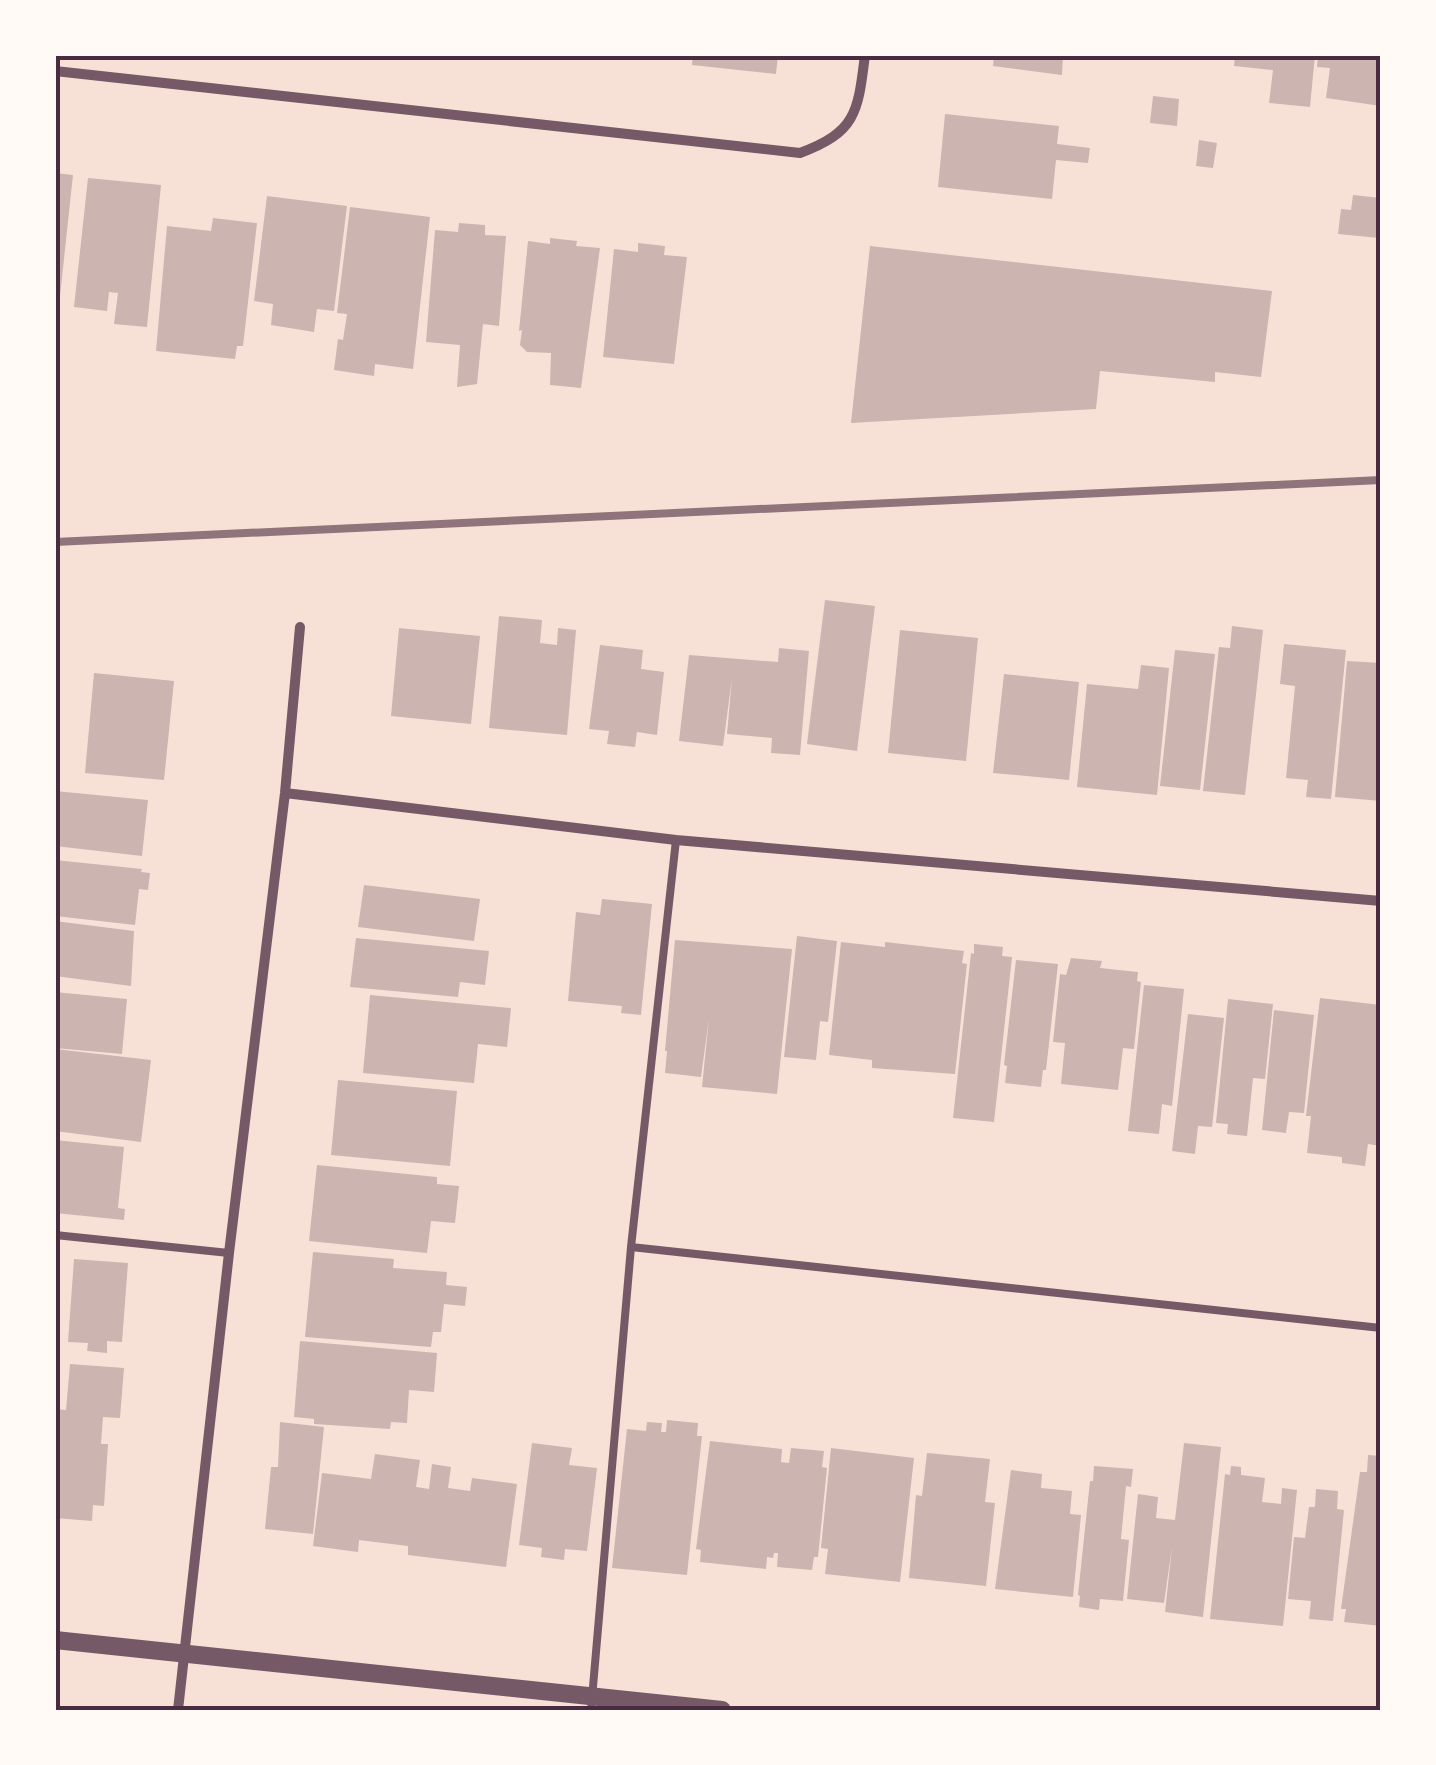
<svg xmlns="http://www.w3.org/2000/svg" width="1436" height="1765" font-family="'PT Sans Narrow',sans-serif">
<style>
.building{fill:#ccb4b1}
.lines{fill:none;stroke-linecap:round;stroke-linejoin:round}
.service{stroke:#755966;stroke-width:8}
.minor{stroke:#755966;stroke-width:10}
.tertiary{stroke:#755966;stroke-width:18}
.rail{stroke:#8f747c;stroke-width:8}
.neatline{fill:none;stroke:#4a2c40;stroke-width:4}
</style>
<rect width="100%" height="100%" fill="#f7e1d7"/>
<!-- building -->
<path class="building" d="M693 55H778L776 74 692 65Z
M994 55H1063L1062 75 993 66Z
M1235 55H1315L1310 107 1269 103 1273 70 1234 66Z
M1318 55H1381V106L1326 98 1330 68 1317 67Z
M1153 96 1179 99 1177 126 1150 123Z
M945 114 1059 126 1057 144 1090 148 1088 163 1056 160 1052 199 938 187Z
M1199 140 1217 143 1213 168 1196 166Z
M55 173 73 175 58 315H55Z
M88 178 161 185 147 327 114 324 118 293 109 292 107 311 74 307Z
M1353 195 1381 198 1379 238 1338 234 1341 209 1351 210Z
M267 196 347 206 334 311 317 309 314 332 271 325 273 304 254 301Z
M350 207 430 217 413 369 375 364 374 376 334 370 338 339 343 340 347 314 337 313Z
M213 218 257 223 243 346H237L235 359 156 351 167 226 211 231Z
M459 223 485 225V235L506 236 499 326 483 324 477 384 457 387 460 345 426 342 435 230 458 232Z
M550 238 577 241 576 246 600 248 581 388 550 385 551 353 527 352 520 345 522 330 519 331 528 241 550 244Z
M638 243 665 246 664 255 687 257 674 364 603 357 614 249 638 252Z
M870 246 1272 291 1261 377 1215 372V382L1100 371 1096 409 851 423Z
M825 600 875 606 857 751 807 744Z
M499 616 542 620 540 643 557 645 558 628 576 630 567 735 489 728Z
M1232 626 1263 630 1245 795 1203 791 1219 647 1230 648Z
M399 628 480 636 471 724 391 716Z
M900 630 978 638 966 761 888 753Z
M1284 644 1346 650 1331 799 1306 797 1308 780 1286 778 1295 686 1280 684Z
M600 645 643 650 641 669 664 672 657 735 637 732 635 747 607 744 609 731 589 729Z
M779 648 809 651 800 755 771 753 772 738 727 734 732 678 723 746 679 741 689 655 778 662Z
M1175 650 1215 654 1200 790 1160 786Z
M1347 661 1381 663V801L1335 797Z
M1141 665 1169 668 1157 795 1077 787 1087 684 1138 689Z
M94 673 174 681 164 780 85 773Z
M1004 674 1079 682 1069 780 993 773Z
M55 791 148 800 142 856 55 846Z
M55 860 142 869 141 872 150 873 148 890 139 889 135 925 55 916Z
M364 885 480 899 474 941 358 927Z
M602 899 652 904 641 1015 621 1013 622 1006 568 1001 576 912 600 915Z
M55 921 134 931 131 986 55 976Z
M797 936 837 941 828 1022 820 1021 816 1060 784 1057Z
M356 938 489 951 485 985 460 982 458 997 350 987Z
M675 940 792 949 777 1094 702 1087 709 1018 701 1077 665 1073 667 1051H665Z
M841 942 885 947V942L964 951 962 963 967 964 955 1074 872 1068V1060L829 1055Z
M974 944 1003 947 1002 956 1012 957 994 1122 953 1118 971 953 974 954Z
M1071 958 1102 961 1100 968 1138 972 1137 981 1141 982 1134 1049 1123 1048 1118 1090 1061 1084 1065 1043 1053 1042 1060 974 1066 975Z
M1016 960 1058 964 1046 1070H1043L1041 1087 1005 1083 1007 1066 1004 1065Z
M1144 985 1184 989 1172 1106 1162 1104 1159 1134 1128 1131Z
M55 992 127 999 122 1054 55 1048Z
M370 995 511 1008 507 1047 478 1044 474 1083 363 1073Z
M1320 998 1381 1005V1146L1368 1144 1365 1166 1342 1163V1157L1307 1153 1311 1116H1306Z
M1228 999 1273 1004 1265 1079 1253 1078 1247 1136 1227 1134 1228 1124 1216 1123Z
M1274 1010 1314 1015 1304 1113 1289 1112 1286 1133 1262 1130Z
M1188 1014 1224 1018 1212 1127 1198 1126 1195 1154 1172 1151Z
M55 1049 151 1060 141 1142 55 1131Z
M338 1080 457 1091 450 1166 331 1155Z
M55 1140 124 1147 118 1208 125 1209 124 1220 55 1213Z
M317 1165 437 1177V1184L459 1186 455 1223 431 1221 427 1253 309 1241Z
M313 1252 394 1259 393 1268 447 1272 446 1285 467 1287 465 1306 444 1304 441 1332H433L431 1347 305 1337Z
M74 1259 128 1263 122 1342 107 1341V1353L87 1351 88 1343 68 1342Z
M300 1341 437 1353 434 1392 409 1390 407 1423 391 1422 390 1429 314 1424V1419L294 1417Z
M70 1364 124 1368 120 1418 103 1417 101 1444H108L104 1506 93 1505 92 1521 55 1518V1409L66 1410Z
M667 1420 698 1423 697 1436H702L687 1575 612 1568 627 1429 646 1431 647 1422 662 1423 661 1432H666Z
M280 1422 324 1427 313 1534 265 1529 271 1467H278Z
M710 1441 782 1449 781 1462 789 1463 791 1448 824 1451 822 1467 827 1468 818 1557H814L812 1570 777 1567 778 1553H774L773 1558 767 1557 766 1569 700 1562 701 1550 696 1549Z
M532 1443 572 1448 569 1465 597 1468 587 1551 565 1549 564 1560 541 1557 542 1548 519 1545Z
M1184 1443 1221 1447 1203 1617 1165 1612 1172 1547 1164 1603 1127 1599 1138 1494 1158 1497 1156 1518 1175 1520Z
M831 1448 914 1458 900 1582 825 1574 828 1549 821 1548Z
M927 1453 990 1459 985 1502 995 1503 986 1586 909 1578 916 1495 922 1496Z
M375 1454 420 1460 416 1487 429 1489 432 1464 451 1467 448 1488 470 1491 472 1478 517 1484 506 1567 408 1555V1546L359 1540 358 1552 313 1546 322 1473 371 1479Z
M1368 1455 1381 1456V1626L1344 1622 1346 1609H1341L1360 1472H1367Z
M1094 1466 1133 1469 1131 1487 1126 1486 1121 1539 1129 1540 1123 1601 1100 1599 1099 1610 1079 1607 1080 1596 1078 1595 1090 1481H1093Z
M1231 1466 1241 1467V1475L1265 1478 1262 1502 1281 1504 1282 1488 1297 1490 1283 1626 1210 1619 1225 1474 1230 1475Z
M1011 1470 1042 1474 1041 1488 1072 1491 1070 1514 1081 1515 1073 1597 995 1589Z
M1316 1489 1338 1491 1337 1509 1344 1510 1333 1621 1309 1619 1311 1601 1288 1599 1294 1537 1305 1538 1309 1507H1315Z"/>
<g class="lines">
<!-- service -->
<path class="service" d="M55 1235 229 1253
M631 1247 1381 1328
M591 1710 631 1247 676 840"/>
<!-- minor -->
<path class="minor" d="M55 71 800 153C857 132 858 111 865 55
M285 793 676 840 1381 901
M178 1710 229 1253 285 793 300 627"/>
<!-- tertiary -->
<path class="tertiary" d="M55 1640 722 1710"/>
<!-- rail -->
<path class="rail" d="M55 542 1381 480"/>
</g>
<!-- border -->
<rect width="1436" height="1765" fill="none" stroke="#fffaf5" stroke-width="115"/>
<rect x="58" y="58" width="1320" height="1650" class="neatline"/>
</svg>
